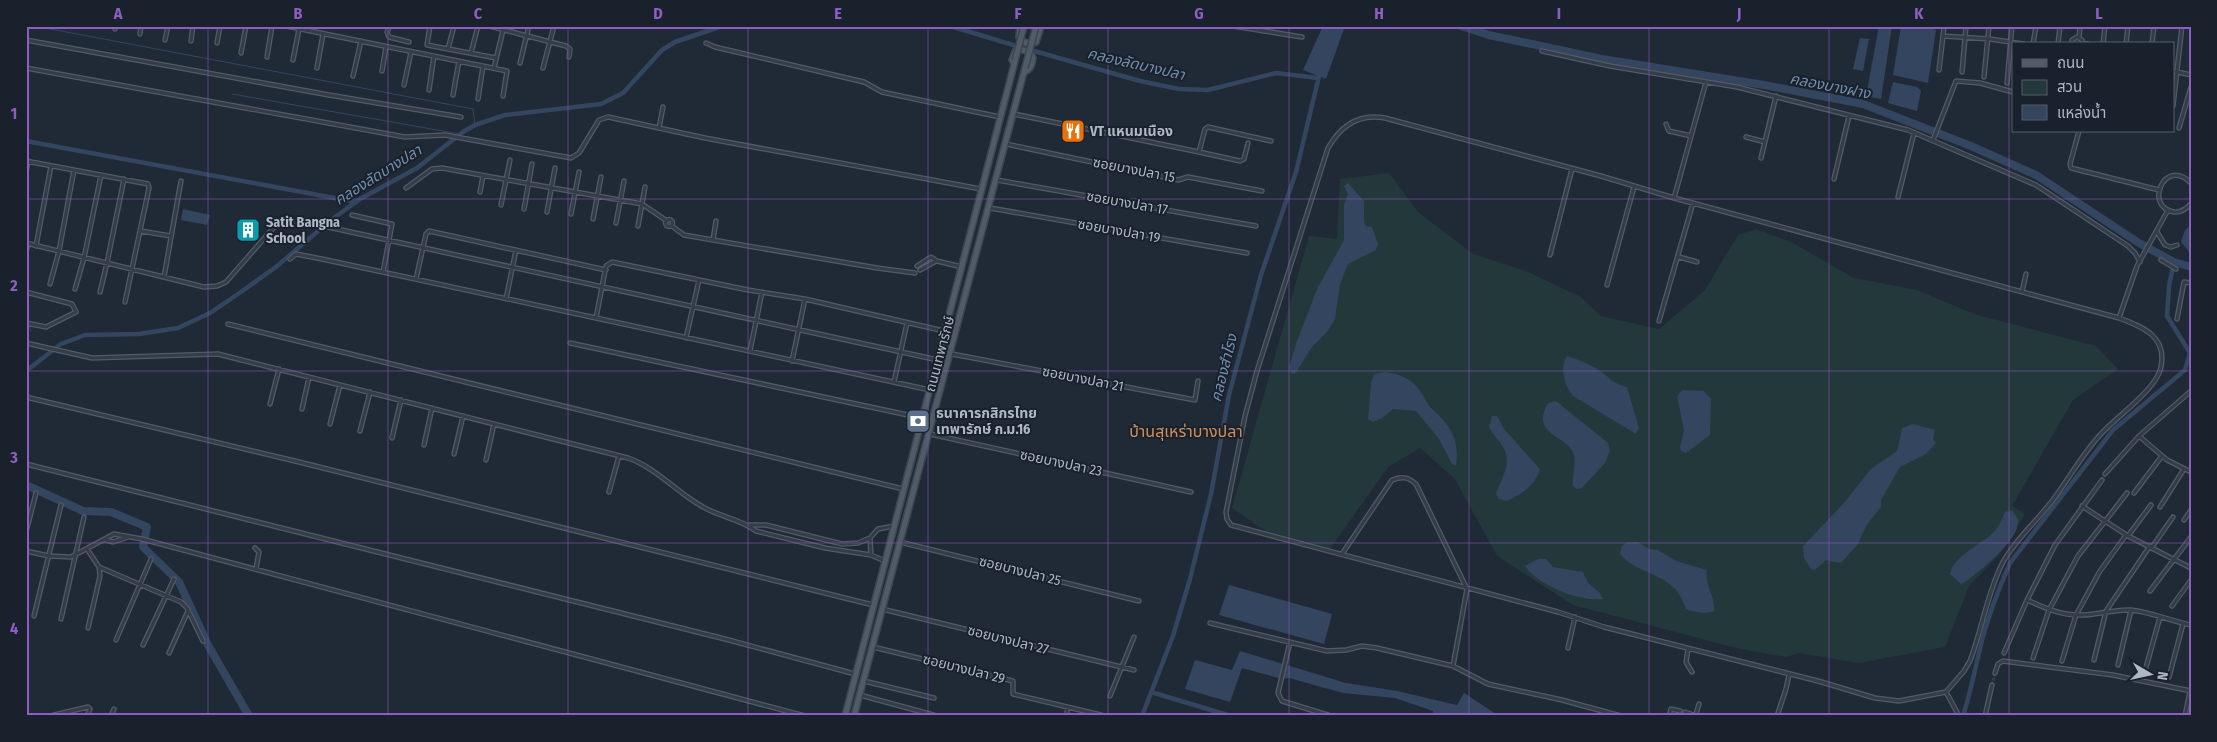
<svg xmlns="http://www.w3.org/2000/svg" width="2217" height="742" font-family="'Fira Sans Condensed','Noto Sans Thai',sans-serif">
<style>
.green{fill:#23383a}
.water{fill:#33455f}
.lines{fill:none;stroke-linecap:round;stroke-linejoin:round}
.stream{stroke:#33455f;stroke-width:1}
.canal{stroke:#33455f;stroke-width:4.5}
.river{stroke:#33455f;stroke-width:8}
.minor-tunnel{stroke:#353f4c;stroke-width:3;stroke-dasharray:3 1.5;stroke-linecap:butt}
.minor-casing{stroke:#515a66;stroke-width:5.5}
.primary-casing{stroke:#3d4552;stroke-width:8}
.minor{stroke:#343c48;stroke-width:3}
.primary{stroke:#515b68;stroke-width:5}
.primary-bridge-casing{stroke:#3d4552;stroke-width:8;stroke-linecap:butt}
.primary-bridge{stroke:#515b68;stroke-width:5}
.grid{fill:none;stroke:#8d5dc1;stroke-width:1;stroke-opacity:0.55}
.labels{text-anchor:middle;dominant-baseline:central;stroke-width:4;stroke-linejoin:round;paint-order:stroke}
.poi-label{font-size:14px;font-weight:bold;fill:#aeb7c5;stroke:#19212c;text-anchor:start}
.street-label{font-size:14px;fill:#aeb7c5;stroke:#19212c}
.water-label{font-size:15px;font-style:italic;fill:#758ead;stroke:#19212c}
.quarter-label{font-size:16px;fill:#d38f5b;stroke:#19212c}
.neatline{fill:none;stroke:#8d5dc1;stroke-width:2}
.grid-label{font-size:16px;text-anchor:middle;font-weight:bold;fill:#8d5dc1}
</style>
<rect width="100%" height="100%" fill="#202a37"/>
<!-- green -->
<path class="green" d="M1389 173 1418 212 1473 254 1528 272 1581 297 1601 316 1659 329 1705 290 1738 235 1756 229 1793 243 1854 278 1917 290 1974 314 2096 346 2118 369 2073 400 2012 506 2025 514 2000 554 1969 586 1945 647 1859 663 1799 653 1786 657 1740 649 1573 605 1497 556 1455 479 1420 448 1388 467 1330 549 1273 536 1232 508 1309 236 1337 239 1340 179Z"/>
<!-- water -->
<path class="water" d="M1323 26H1345L1326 79 1303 70Z
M1879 26H1892L1881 99 1866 96Z
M1901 26H1921L1936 30 1928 83 1893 75Z
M1860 38 1869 39 1863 71 1853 69Z
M1893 82 1917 87 1921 91 1917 111 1888 103Z
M1348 183 1364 201V222L1366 226 1372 227 1378 244 1376 250 1348 264 1340 284 1335 319 1327 332 1312 347 1295 374 1291 373 1289 367 1297 341 1317 289 1344 240V205L1348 194 1344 186Z
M183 209 210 215 207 225 181 220Z
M2191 225V254L2181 242 2185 230Z
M1567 356C1579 360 1590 364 1600 371 1612 379 1613 384 1627 387L1639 428 1636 434 1573 396C1565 387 1559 367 1567 356Z
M1385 372C1403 375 1413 379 1423 395 1425 399 1428 405 1431 408 1450 424 1460 440 1456 466L1452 464 1439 439 1416 411 1393 409 1382 418 1373 422 1368 419 1371 383 1374 374Z
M1683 390 1704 391 1711 399 1710 435 1686 453 1681 451 1680 447 1684 430 1677 396Z
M1556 401 1608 443 1610 451 1605 463 1582 488 1577 489 1573 486C1572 476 1576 464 1574 455 1569 435 1529 436 1548 403Z
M1492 416H1497L1504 429 1540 469C1535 486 1522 494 1507 501L1499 499 1496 494C1501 478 1513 464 1503 447 1499 440 1493 435 1489 427Z
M1913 424 1935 430 1933 439 1936 443 1926 454 1900 467 1881 500V507L1866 526 1858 544 1842 562 1839 563 1826 560 1815 570 1811 569 1804 558 1803 546 1843 504 1871 469 1897 451 1902 428Z
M2012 510C2014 513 2017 517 2018 520 2021 539 1979 572 1965 582L1961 584 1950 574C1953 557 1981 544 1993 533 1998 528 2002 519 2005 512Z
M1628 542H1638L1649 549 1658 550 1676 561 1707 570C1704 585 1716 597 1714 611 1704 615 1695 612 1686 609 1683 602 1680 593 1674 588 1658 572 1635 572 1620 554L1622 546Z
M1538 559H1546L1553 567 1583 572 1588 583 1600 593 1603 599C1580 602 1539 586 1525 566Z
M1229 585 1332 614 1324 644 1219 615Z
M1240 651 1346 683 1397 691 1457 705 1464 693 1499 716H1432L1433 711 1395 698 1343 693 1289 678 1282 679 1242 668 1230 702 1185 689 1195 660 1232 670Z"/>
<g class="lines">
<!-- stream -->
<path class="stream" d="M35 26 473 109 475 125
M232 94 460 134
M29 325 31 331"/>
<!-- canal -->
<path class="canal" d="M950 26 1020 47
M1027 49 1140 81 1179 89 1208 90 1276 73 1318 78
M26 141 356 202
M26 371 61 344 85 335 139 334 178 328 210 313 238 294 276 267 331 220 360 199 417 168 463 132 475 125 505 115 601 104 623 93 662 50 675 42 722 26
M1151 692 1231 716
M1142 716 1173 636 1190 579 1211 494 1229 395 1261 275 1296 172 1320 72
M1963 716C1971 691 1976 665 1982 640 1989 614 1999 588 2010 563L2113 430 2185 370 2190 353 2167 316 2169 286 2174 262"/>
<!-- river -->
<path class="river" d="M1461 26 1489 35 1602 59 1764 85 1863 104 1971 146 2036 175 2139 243 2174 262 2191 267
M26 485 83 511 111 512 147 527 143 547 179 582 208 645 249 716"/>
<!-- minor-tunnel -->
<path class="minor-tunnel" d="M1992 685 1995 673"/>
<!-- minor casing -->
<g class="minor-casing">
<path id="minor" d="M286 26 507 71 503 96
M390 26 387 32 389 37 409 42
M430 26 427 45 496 58
M489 26 566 46 570 49 569 57
M1233 26 1302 37
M1944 26 1943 36 1990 39 2024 44
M115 29V26
M140 34 141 26
M2079 38 2080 26
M26 40 329 95 461 117
M165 40 168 26
M191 41 193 26
M217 43 220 26
M706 43 715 47 864 82 882 92 1000 117
M2082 43 2088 44
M2033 44 2036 26
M2058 44 2060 26
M2072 44V40L2077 37 2082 40V44
M2103 44 2105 26
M2126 44 2128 26
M2152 44 2154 26
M448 49 454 26
M1542 51 1610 66 1737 87 1908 130 2036 185 2128 246 2135 253 2140 262
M241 53 246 26
M471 53 478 26
M267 57 272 26
M293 60 299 29
M520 63 529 26
M26 68 405 137 445 135 571 158 579 153 599 120 608 117 705 138 981 189
M317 68 323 34
M494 68 504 26
M543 68 554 26
M1939 70 1943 36
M382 71 386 47
M2173 71 2191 75
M1962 72 1966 26
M353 76 361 41
M1984 77 1989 26
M2007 83 2012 26
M404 85 411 52
M429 90 434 56
M453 95 459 61
M478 99 483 66
M2173 106 2182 26
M1014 114 1199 152 1205 129 1208 127 1271 141
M1666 124 1669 131 1691 136
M659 128 663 107
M2179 128 2191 87
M2079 131 2070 164 2071 168 2159 190
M1746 137 1765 142
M1933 140 1956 81 1980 83 2013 92
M1006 144 1178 180 1188 177 1262 191
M1199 152 1240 161 1244 159 1248 143
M1761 158 1776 96
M26 161 148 184 149 188 125 302
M26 173 28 161
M1834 179 1849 116
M997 180 1256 226
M2191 183C2165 156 2143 207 2174 212 2181 213 2186 209 2191 204
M406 188 432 169 442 168 642 204 667 221
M480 192 483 176
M1898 197 1914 133
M1674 198 1706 82
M501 205 510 160
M990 208 1247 253
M524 209 532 164
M547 212 555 168
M571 214 579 172
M352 215 392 224 383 272
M593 219 601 177
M665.5 223a3.5 3.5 0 1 1 7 0a3.5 3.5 0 1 1-7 0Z
M616 223 624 181
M638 226 645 187
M672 226 684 235 877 268 915 273
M141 231 171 236
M2157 232 2165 245 2171 247 2177 245
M713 240 716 221
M26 243 204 287 217 286 226 282 275 226 290 221 328 227 938 360
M36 246 51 166
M26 252 28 244
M1550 255 1572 169
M1679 257 1697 262
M290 259 296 254 322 259 596 318 606 266 612 262 748 290 805 299 944 331
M2161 260 2176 269
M917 266 931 257 937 261 962 267
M920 270 936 261
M164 277 181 181
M416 279 426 234 429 231 606 270
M50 284 59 251 74 170
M1607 285 1634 187
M75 289 84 258 101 175
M26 292 72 304 76 312 46 327 26 323
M100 292 107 263 124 179
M2022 292 2026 274
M506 299 516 250
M596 318 930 390
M2119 318 2137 266 2168 210
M2177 319 2184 282 2191 283
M1659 321 1693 203
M228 324 903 489
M686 338 699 280
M26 343 92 358 218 354 628 458C657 468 677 493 703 507 720 517 741 519 756 531L825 548 871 555 885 561
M570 343 922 418
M750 351 762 292
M952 354 1195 400 1198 381
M792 361 805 299
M894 382 907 323
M26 397 295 461 873 605
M270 404 279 369
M302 409 309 377
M330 424 340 385
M360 431 370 392
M930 434 1191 492
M2139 436 2191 391
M392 438 401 400
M424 445 432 408
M454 454 463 416
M486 460 494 424
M26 464 725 639 855 674
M2105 474 2139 436 2167 460 2191 472
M609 492 619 456
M2134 493 2162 456
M2082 506 2128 536 2191 568
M2160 507 2184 469
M2184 520 2191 510
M750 525H766L842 544 858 543 870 538 878 529 894 526
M26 532 36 493
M2128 536 2151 505
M870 538 871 555
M106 540 113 542 128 537
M900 542 1139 601
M2152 547 2173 517
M255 548 259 552 256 569
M87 549 99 567 100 576 88 628
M26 551 49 556 71 557 114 534 142 539 805 716
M1342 554 1392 480C1403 476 1408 477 1416 484L1467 589 1453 666
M99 567 181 602 187 608 203 641
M2150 591 2191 537
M2027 600C2045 608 2062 616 2082 615 2098 615 2114 609 2131 610 2151 612 2171 621 2191 625
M2172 606 2191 580
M882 609 1134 670
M34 616 61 505
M61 619 84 517
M1210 623 1327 651 1346 650 1362 646 1377 648 1453 666 1488 684 1562 700 1621 716
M116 640 151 559
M1290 642 1278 693 1282 701 1331 716
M143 645 174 579
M873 647 1013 681V694L1101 715
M1568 648 1575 617
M1688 649 1686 662 1692 672
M169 653 188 611
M2004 653 2027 600 2055 545 2102 480
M2033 658 2049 610 2078 556 2127 493
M2094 660 2106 611 2150 546
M2062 661 2076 615 2100 571 2126 535
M2118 665 2131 610
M2145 671 2160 617
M1995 673 1998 664 2003 661 2113 675 2191 691
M2169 677 2183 624
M864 681 934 698
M1946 692 1964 671 1970 661C1982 629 1987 594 2002 564 2014 541 2036 522 2052 501 2069 479 2082 454 2101 434 2117 416 2157 389 2161 367 2167 336 2143 327 2119 318L1674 198 1601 176 1385 118C1359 113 1341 125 1328 148L1257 371 1245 416 1226 512 1227 519 1231 525 1558 612 1604 627 1818 681 1875 698 1899 701 1946 692 1959 716
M860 695 937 716
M1110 696 1134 637
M1685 712 1696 716
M1696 714 1699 704
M54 715 88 707 90 709 87 716
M111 716 114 709
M1067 716V707
M1669 716 1671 709 1680 711
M1777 716 1786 689 1789 675
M1985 716 1992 685
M2185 716 2190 691"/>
</g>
<!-- primary casing -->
<g class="primary-casing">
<path id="primary" d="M1020 26 1019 37C1023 43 1029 45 1036 42L1041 26
M1014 64 1012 60 1016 50 1019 49 1030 52 1033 58C1032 64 1031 70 1024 72
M845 716 1015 61
M854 716 1025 68"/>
</g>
<!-- minor -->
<use href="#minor" class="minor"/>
<!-- primary -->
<use href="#primary" class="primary"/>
<!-- primary-bridge casing -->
<g class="primary-bridge-casing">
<path id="primary-bridge" d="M1015 61 1024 26
M1025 68 1036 26"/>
</g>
<!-- primary-bridge -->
<use href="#primary-bridge" class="primary-bridge"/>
</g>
<!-- grid -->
<path class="grid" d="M208 26V716M388 26V716M568 26V716M748 26V716M928 26V716M1108 26V716M1289 26V716M1469 26V716M1649 26V716M1829 26V716M2009 26V716M26 199H2191M26 371H2191M26 543H2191"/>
<!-- icons -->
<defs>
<g id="restaurant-square" transform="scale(1.25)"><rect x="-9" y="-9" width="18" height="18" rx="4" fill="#e8710a" stroke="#19212c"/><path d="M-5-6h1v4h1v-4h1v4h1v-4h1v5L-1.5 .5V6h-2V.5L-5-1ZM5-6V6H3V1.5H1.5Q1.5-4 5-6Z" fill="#fff"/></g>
<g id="building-square" transform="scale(1.25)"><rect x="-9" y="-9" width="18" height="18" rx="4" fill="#0f9aa8" stroke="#19212c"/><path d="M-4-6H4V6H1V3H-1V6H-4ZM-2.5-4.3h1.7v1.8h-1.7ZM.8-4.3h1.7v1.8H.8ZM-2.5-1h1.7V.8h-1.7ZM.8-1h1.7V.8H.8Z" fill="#fff"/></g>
<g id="bank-square" transform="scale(1.25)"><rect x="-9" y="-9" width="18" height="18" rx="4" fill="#5c6f8a" stroke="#19212c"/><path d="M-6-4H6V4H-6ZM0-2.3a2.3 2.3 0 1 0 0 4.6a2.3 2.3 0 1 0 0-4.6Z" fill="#fff"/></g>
</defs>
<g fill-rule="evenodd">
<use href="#restaurant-square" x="1073" y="131"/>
<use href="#building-square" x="248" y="230"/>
<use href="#bank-square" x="918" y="421"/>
</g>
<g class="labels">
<!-- poi labels -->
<g class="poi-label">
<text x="1090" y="131">VT แหนมเนือง</text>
<text x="266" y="222">Satit Bangna<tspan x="266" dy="16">School</tspan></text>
<text x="936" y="413">ธนาคารกสิกรไทย<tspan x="936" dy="16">เทพารักษ์ ก.ม.16</tspan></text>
</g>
<!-- street labels -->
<g class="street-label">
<text transform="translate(1134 170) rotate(11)">ซอยบางปลา 15</text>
<text transform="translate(1127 203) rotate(10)">ซอยบางปลา 17</text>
<text transform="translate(1119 231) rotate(10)">ซอยบางปลา 19</text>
<text transform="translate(940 354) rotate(-75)">ถนนเทพารักษ์</text>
<text transform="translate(1083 379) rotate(11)">ซอยบางปลา 21</text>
<text transform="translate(1061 463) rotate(12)">ซอยบางปลา 23</text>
<text transform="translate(1020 571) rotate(14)">ซอยบางปลา 25</text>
<text transform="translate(1008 640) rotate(14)">ซอยบางปลา 27</text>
<text transform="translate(964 669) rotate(14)">ซอยบางปลา 29</text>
</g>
<!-- water labels -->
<g class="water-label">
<text transform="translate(1136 64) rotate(13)">คลองลัดบางปลา</text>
<text transform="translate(1830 86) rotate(11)">คลองบางฝาง</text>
<text transform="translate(378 175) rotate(-32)">คลองลัดบางปลา</text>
<text transform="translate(1224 368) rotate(-76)">คลองสำโรง</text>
</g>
<!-- quarter labels -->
<g class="quarter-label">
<text x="1186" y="431">บ้านสุเหร่าบางปลา</text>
</g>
</g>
<!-- border -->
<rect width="2217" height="742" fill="none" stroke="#19212c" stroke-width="55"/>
<!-- legend -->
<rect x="2012" y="42" width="162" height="90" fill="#19212c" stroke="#555d69"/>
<rect x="2022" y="59" width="25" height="8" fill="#515b68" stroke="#555d69"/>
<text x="2057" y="68" font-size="15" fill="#aeb7c5">ถนน</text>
<rect x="2022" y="80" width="25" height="15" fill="#23383a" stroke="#555d69"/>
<text x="2057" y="92" font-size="15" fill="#aeb7c5">สวน</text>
<rect x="2022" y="105" width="25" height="15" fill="#33455f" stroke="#555d69"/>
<text x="2057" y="118" font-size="15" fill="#aeb7c5">แหล่งน้ำ</text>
<!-- north arrow -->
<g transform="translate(2150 674) rotate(99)" stroke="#19212c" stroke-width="4" paint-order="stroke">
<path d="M0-4L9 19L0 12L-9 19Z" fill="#aeb7c5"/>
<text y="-8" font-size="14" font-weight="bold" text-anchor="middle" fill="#aeb7c5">N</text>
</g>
<rect x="28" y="28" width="2162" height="686" class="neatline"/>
<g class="grid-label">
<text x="118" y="19">A</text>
<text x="298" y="19">B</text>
<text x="478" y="19">C</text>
<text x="658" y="19">D</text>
<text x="838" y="19">E</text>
<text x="1018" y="19">F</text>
<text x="1199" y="19">G</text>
<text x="1379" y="19">H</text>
<text x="1559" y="19">I</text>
<text x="1739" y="19">J</text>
<text x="1919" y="19">K</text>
<text x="2099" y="19">L</text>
<text x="14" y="119">1</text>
<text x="14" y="291">2</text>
<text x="14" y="463">3</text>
<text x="14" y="634">4</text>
</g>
</svg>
